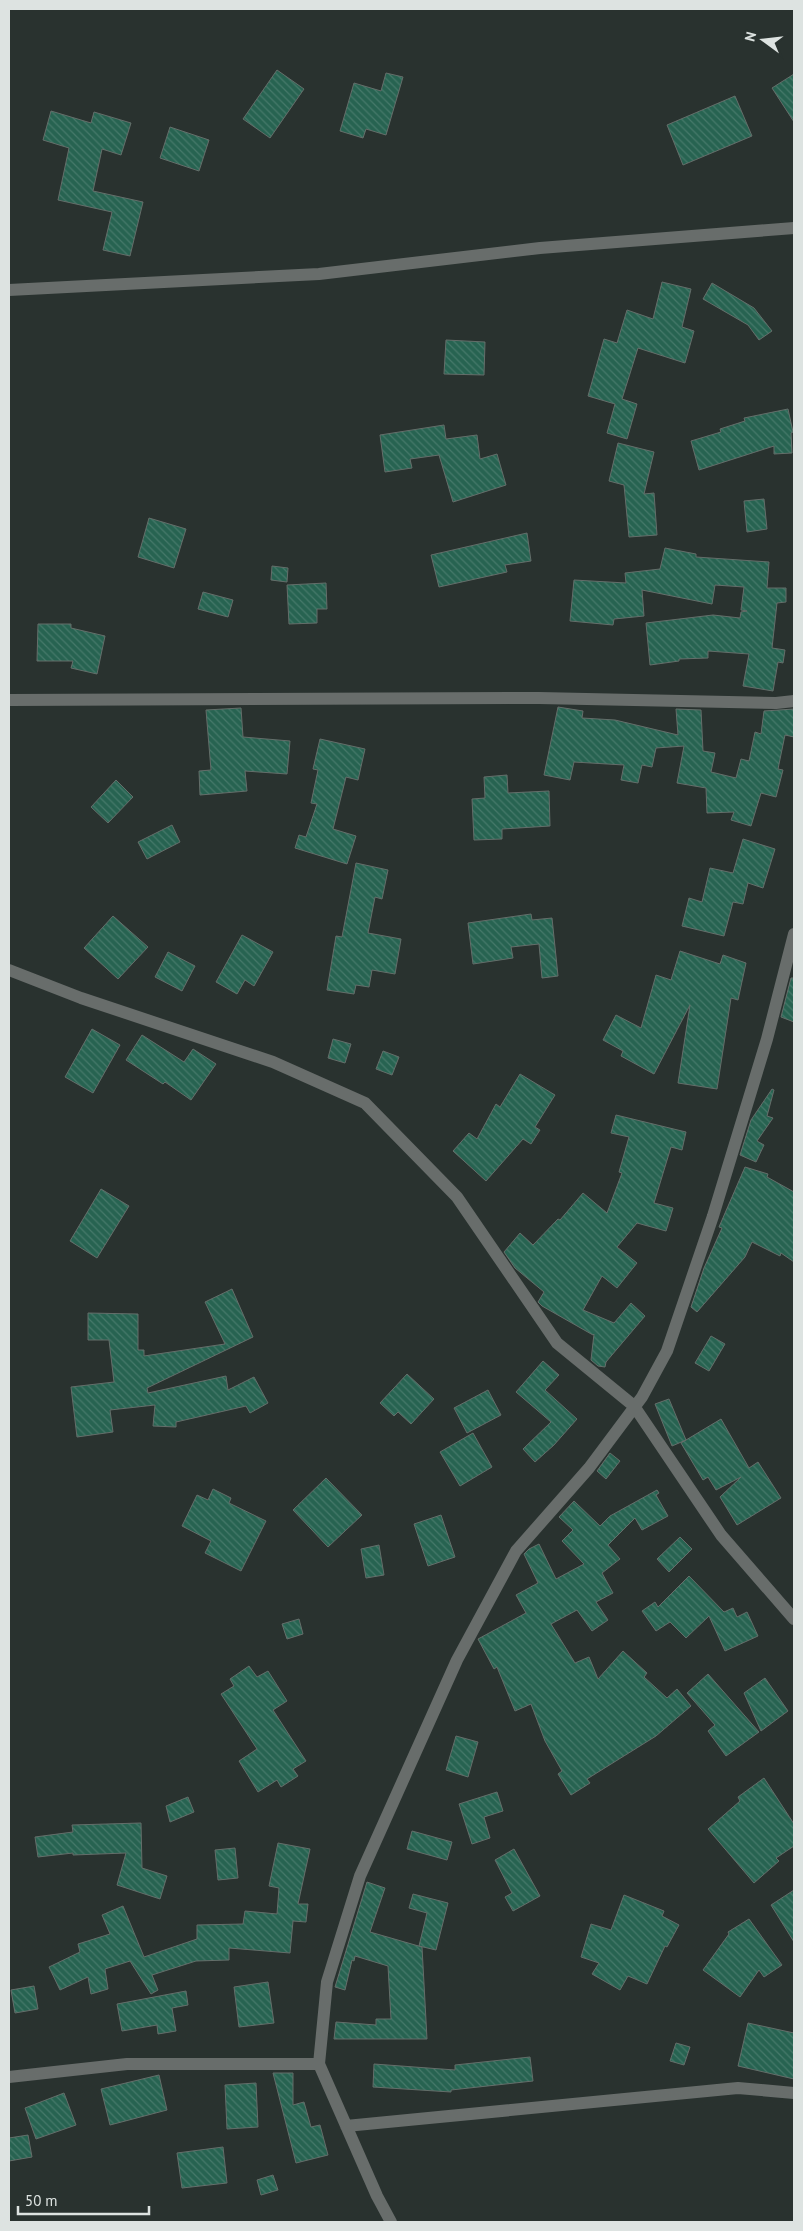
<svg xmlns="http://www.w3.org/2000/svg" width="803" height="2231" font-family="'PT Sans',sans-serif">
<style>
.building{fill:url(#building-back-hatch);stroke:#646e6a}
.lines{fill:none;stroke-linecap:round;stroke-linejoin:round}
.minor{stroke:#686d6b;stroke-width:12}
</style>
<defs>
<pattern id="building-back-hatch" width="6" height="6" patternUnits="userSpaceOnUse" patternTransform="scale(1.25)"><rect width="6" height="6" fill="#276351"/><path d="M-1 5l2 2M0 0l6 6M5-1l2 2" fill="none" stroke="#46796a"/></pattern>
</defs>
<rect width="100%" height="100%" fill="#29322f"/>
<!-- building -->
<path class="building" d="M277 70 304 89 270 138 243 119Z
M386 73 403 77 386 135 366 129 363 138 340 131 354 83 381 91Z
M794 74V122L772 88Z
M735 96 752 136 683 165 667 125Z
M51 111 91 123 94 112 131 123 121 155 102 149 93 191 143 202 130 256 103 250 112 212 58 200 69 148 43 140Z
M170 127 209 140 199 171 160 158Z
M662 282 691 289 682 327 694 331 685 363 638 348 622 399 637 404 627 439 607 433 615 404 588 396 604 339 617 343 627 310 653 319Z
M712 283 754 308 772 331 759 340 748 325 703 299Z
M446 340 485 342 484 375 444 374Z
M788 409 793 432 791 433 792 453 774 454V446L699 470 691 441 721 432 720 429 745 421 744 418Z
M444 425 446 439 477 435 480 459 497 454 506 485 453 502 439 455 410 459 412 468 385 472 380 435Z
M618 443 654 452 644 494 654 493 657 535 629 537 624 485 609 481Z
M764 499 767 529 747 532 744 501Z
M149 518 186 529 174 568 138 557Z
M527 533 531 561 505 565 507 572 439 587 431 555Z
M665 548 696 554V557L769 562 767 588H786V602L777 603 772 648 785 650 783 663 778 662 773 691 743 686 749 654 708 651V658L679 659V661L650 665 646 623 713 615 740 618 741 612 747 611 741 610 744 587 715 585 712 604 642 590 644 616 614 619 613 625 570 621 574 580 626 583 625 573 660 569Z
M272 566 288 568 287 582 271 580Z
M326 583 327 609H317V623L289 624 287 585Z
M203 592 233 600 228 617 198 609Z
M38 624H71V628L105 636 97 674 71 668 73 661H37Z
M558 707 583 711 582 718 615 720 678 735 676 709 701 710 703 751 715 753 711 772 736 778 741 759 749 761 755 732 761 734 764 711 794 709V737L785 735 778 769 783 770 776 797 761 793 751 826 731 820 734 812 707 813 706 788 677 783 684 746 656 748 652 767 642 765 638 783 621 780 624 765 574 762 570 780 544 775Z
M241 708 243 737 290 741 287 774 245 771 247 791 200 795 199 771 211 770 206 710Z
M320 739 365 749 358 780 346 777 333 829 356 836 347 864 295 848 299 835 306 837 317 804 311 803 318 770 313 769Z
M507 775 508 793 549 791 550 826 502 829V839L474 840 472 799 485 798 484 777Z
M116 780 133 797 108 823 91 807Z
M172 825 180 842 147 859 138 842Z
M743 839 775 849 763 888 748 883 743 904 733 902 724 936 682 926 689 898 702 902 710 868 733 873Z
M356 863 388 870 382 899 375 897 368 933 401 939 395 974 372 970 369 987 356 985 354 994 327 990 336 936 342 937Z
M531 914 532 920 552 918 558 976 542 978 539 944 511 947 513 958 473 964 468 923Z
M113 916 148 947 118 979 84 948Z
M242 935 273 952 254 986 245 980 237 994 216 982Z
M680 951 720 964 723 955 746 963 738 1000 731 998 717 1089 678 1083 690 1005 654 1074 621 1056 623 1051 603 1040 616 1015 641 1028 656 975 671 980Z
M168 952 195 966 182 991 155 977Z
M791 978H794V1022L781 1017Z
M92 1029 120 1045 93 1093 65 1077Z
M142 1035 184 1062 193 1049 216 1064 191 1100 165 1082 163 1084 126 1060Z
M333 1039 351 1044 345 1063 328 1058Z
M383 1051 399 1057 392 1075 376 1069Z
M520 1074 555 1095 535 1127 540 1130 531 1144 523 1139 486 1181 453 1151 469 1133 477 1139 496 1104 500 1107Z
M772 1089 774 1090 767 1116 773 1118 757 1141 764 1145 756 1162 740 1155 751 1120Z
M616 1115 686 1132 682 1150 671 1147 654 1203 673 1208 666 1231 637 1223 617 1247 637 1263 617 1288 602 1276 583 1310 614 1323 631 1303 645 1316 606 1362 605 1367 598 1366 591 1360 594 1334 593 1335 542 1306 538 1302 544 1292 515 1268 504 1252 520 1233 533 1245 558 1219 560 1220 583 1193 607 1213 622 1173 619 1172 629 1137 611 1133Z
M745 1167 768 1174 767 1177 794 1192V1262L781 1253 780 1256 752 1242 745 1257 697 1312 691 1307 704 1268 722 1228 719 1227Z
M101 1189 129 1206 97 1258 70 1241Z
M232 1289 253 1337 147 1388 148 1393 226 1376 228 1390 254 1377 268 1403 250 1413 246 1406 176 1422V1427L153 1426 155 1405 110 1410 113 1432 77 1437 71 1387 114 1382 109 1340H88V1313L138 1314V1350H144V1356L225 1344 205 1302Z
M711 1336 725 1344 709 1371 695 1363Z
M543 1361 559 1375 545 1390 577 1419 554 1445 535 1462 523 1449 551 1422 516 1392Z
M407 1374 434 1399 411 1424 398 1412 394 1416 380 1403Z
M488 1390 501 1415 467 1433 454 1408Z
M669 1399 686 1440 672 1446 655 1404Z
M721 1419 749 1468 758 1462 781 1498 737 1525 720 1497 741 1477 716 1490 708 1477 703 1480 681 1443Z
M473 1433 492 1467 460 1486 440 1452Z
M610 1453 620 1461 606 1479 597 1471Z
M326 1478 362 1515 328 1547 293 1510Z
M213 1489 231 1498 229 1503 266 1521 241 1571 205 1553 211 1541 182 1526 197 1495 208 1500Z
M657 1490 659 1493 656 1495 668 1516 642 1530 635 1518 608 1545 620 1559 602 1573 613 1593 596 1602 608 1620 592 1631 577 1610 551 1624 575 1663 589 1657 598 1679 623 1651 647 1673 644 1677 667 1698 677 1689 691 1706 656 1736 587 1779 590 1783 571 1795 558 1774 562 1771 545 1741 531 1704 515 1711 497 1667 494 1669 478 1639 526 1613 516 1595 538 1583 524 1554 529 1549 539 1544 556 1579 584 1564 562 1541 573 1530 559 1517 574 1501 600 1526 610 1516Z
M441 1515 455 1557 428 1566 414 1524Z
M680 1537 692 1549 669 1572 657 1559Z
M379 1545 384 1575 366 1578 361 1549Z
M689 1576 724 1612 733 1608 737 1617 747 1612 758 1636 725 1651 709 1616 686 1638 670 1622 656 1631 642 1611 655 1602 658 1607Z
M299 1619 303 1634 287 1639 282 1624Z
M249 1666 257 1677 268 1671 287 1701 273 1710 306 1761 293 1769 298 1776 281 1787 277 1780 258 1792 239 1761 257 1749 221 1694 234 1686 230 1679Z
M708 1674 759 1732 726 1756 708 1731 715 1725 687 1693Z
M765 1678 788 1711 761 1731 744 1693Z
M456 1736 478 1742 468 1777 446 1770Z
M764 1778 794 1824V1846L776 1858 779 1861 754 1883 708 1829 740 1801 738 1797Z
M497 1792 503 1811 484 1817 490 1838 472 1844 459 1804Z
M188 1797 194 1812 170 1822 166 1806Z
M141 1823 142 1868 167 1876 160 1899 117 1885 126 1853 73 1855V1853L38 1857 35 1837 73 1832 72 1825Z
M412 1831 452 1842 447 1860 407 1849Z
M278 1843 310 1849 298 1904H308L306 1922 293 1921 290 1953 229 1948V1960L196 1961 152 1975 158 1990 151 1994 130 1961 105 1969 108 1989 91 1994 88 1977 60 1990 49 1967 80 1952 78 1944 110 1934 102 1915 123 1906 144 1957 197 1939V1925L243 1924 245 1911 277 1914 279 1888 269 1886Z
M235 1848 238 1878 218 1880 215 1850Z
M514 1849 540 1896 513 1911 505 1897 512 1893 495 1860Z
M367 1882 385 1888 370 1932 422 1947 427 2039H334L336 2022 376 2025V2019H391L388 1966 355 1956 354 1961 352 1960 345 1990 335 1987Z
M794 1890V1942L771 1905Z
M413 1894 448 1903 436 1950 419 1946 427 1913 409 1908Z
M624 1895 664 1911 662 1916 679 1925 667 1947 665 1946 647 1984 628 1976 620 1990 592 1974 599 1963 581 1957 591 1924 611 1930Z
M749 1919 782 1965 764 1977 759 1970 740 1997 703 1970 729 1934 728 1932Z
M268 1982 274 2023 239 2027 234 1987Z
M34 1986 38 2009 15 2013 11 1990Z
M186 1991 188 2005 172 2008 176 2031 158 2034 157 2025 122 2031 117 2004Z
M748 2023 794 2033V2079L738 2066Z
M676 2043 690 2047 684 2065 670 2061Z
M530 2057 533 2081 451 2090V2092L373 2087 374 2064 455 2070V2065Z
M273 2073H293V2105L304 2102 311 2127 320 2125 328 2155 296 2163Z
M159 2075 167 2110 110 2125 101 2089Z
M256 2083 258 2127 227 2129 225 2085Z
M64 2093 76 2125 36 2139 25 2108Z
M28 2135 32 2157 9 2161V2138Z
M223 2147 227 2183 182 2188 177 2153Z
M273 2175 278 2190 261 2195 257 2180Z"/>
<g class="lines">
<!-- minor -->
<path class="minor" d="M9 290 319 274 540 248 794 228
M9 700 539 698 776 703 794 701
M9 970 81 998 273 1062 365 1103 457 1197 557 1343 634 1406 721 1535 794 1619
M9 2077 127 2064H319
M346 2126 738 2088 794 2093
M391 2222 377 2196 319 2064 327 1982 360 1876 457 1660 516 1551 589 1468 642 1397 667 1351 713 1216 767 1039 794 934"/>
</g>
<!-- border -->
<rect width="803" height="2231" fill="none" stroke="#dde3e1" stroke-width="20"/>
<!-- north arrow -->
<g transform="translate(763 40) rotate(285)" stroke="#29322f" stroke-width="4" paint-order="stroke">
<path d="M0-4L9 19L0 12L-9 19Z" fill="#dde3e1"/>
<text y="-8" font-size="14" font-weight="bold" text-anchor="middle" fill="#dde3e1">N</text>
</g>
<!-- scale -->
<path d="M18 2206v8h131v-8" fill="none" stroke="#dde3e1" stroke-width="2.5"/>
<text x="25" y="2206" font-size="15" fill="#dde3e1" stroke="#29322f" stroke-width="4" paint-order="stroke">50 m</text>
</svg>
